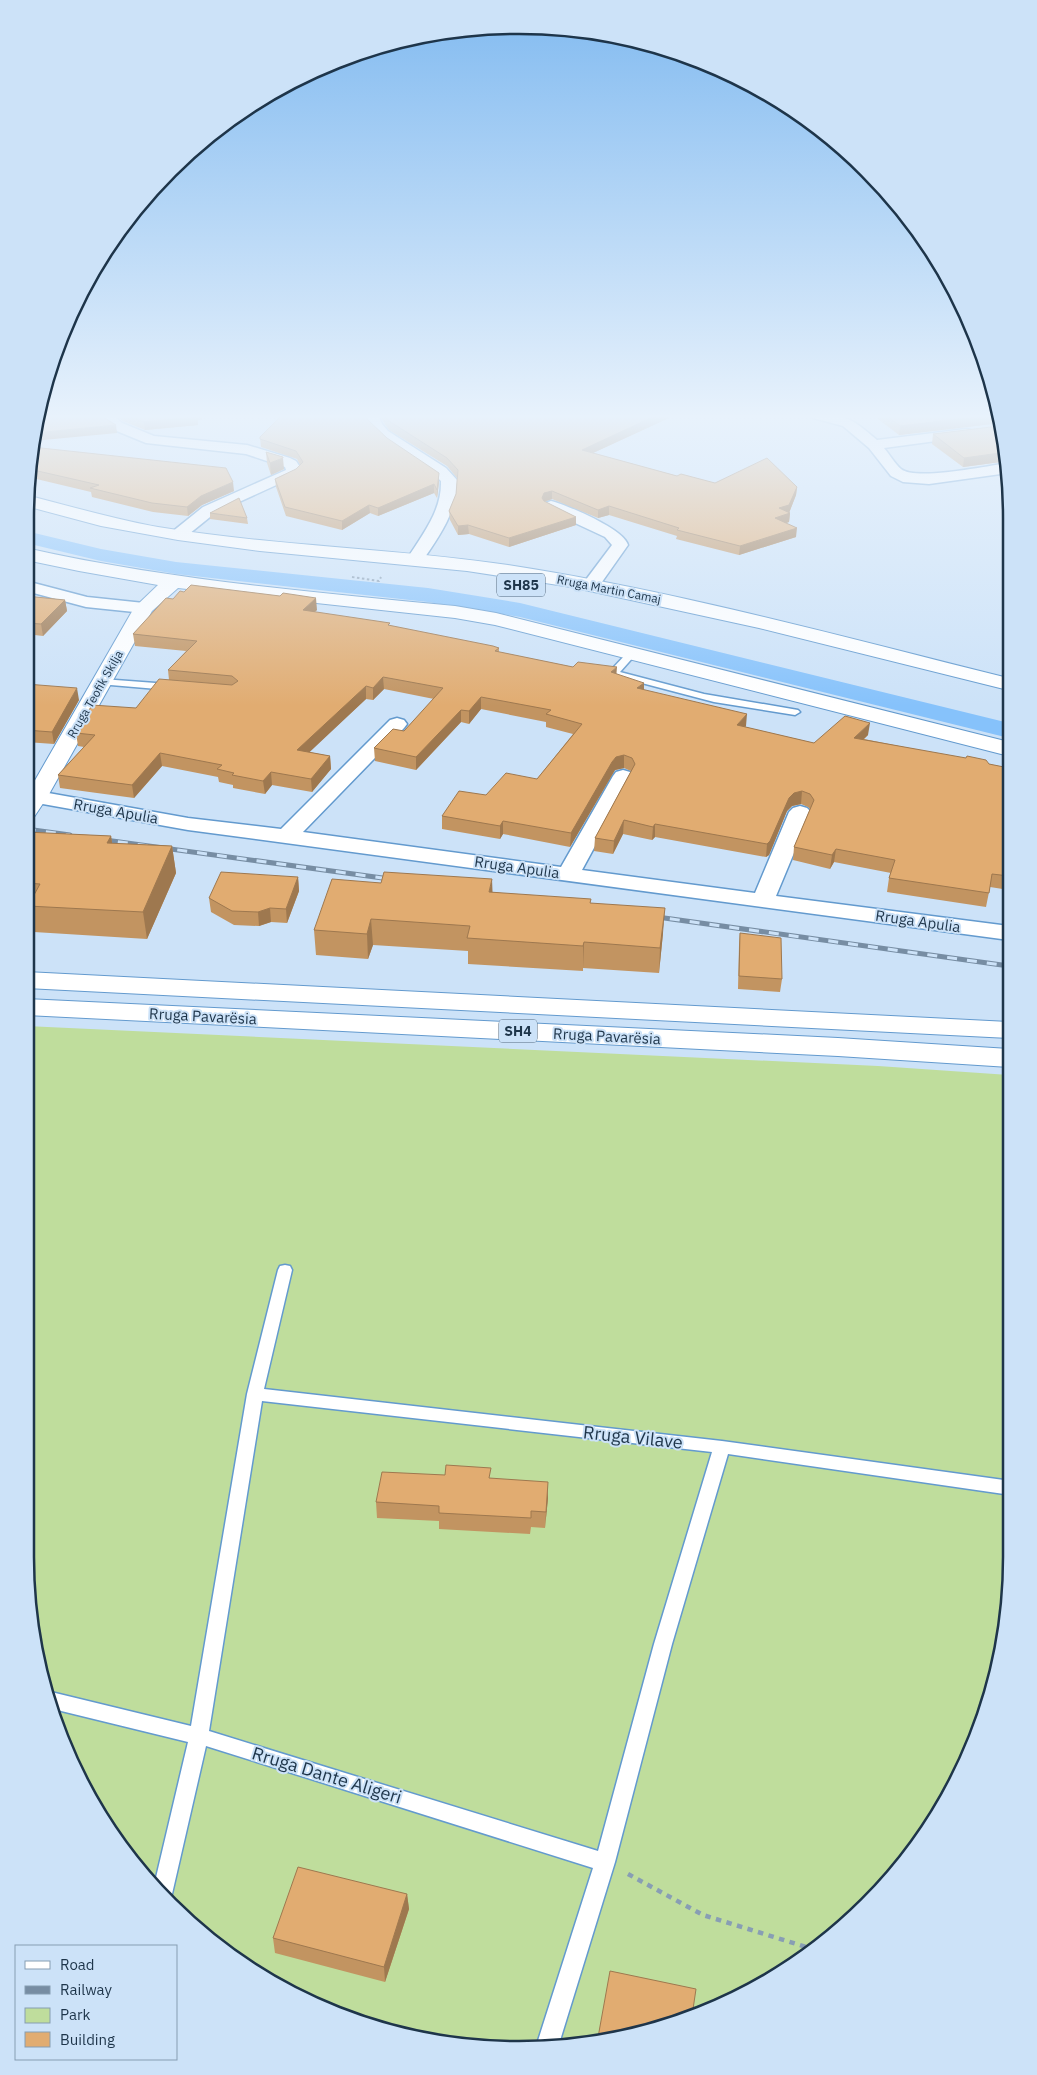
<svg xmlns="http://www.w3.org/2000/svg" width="1037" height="2075" font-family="'IBM Plex Sans',sans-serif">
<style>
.green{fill:#bfdd9c}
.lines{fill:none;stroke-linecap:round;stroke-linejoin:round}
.canal{fill:#86c2fb;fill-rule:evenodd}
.service-casing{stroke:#639ace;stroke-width:3}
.minor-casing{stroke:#639ace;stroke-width:3}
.tertiary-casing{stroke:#639ace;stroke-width:2}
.primary-casing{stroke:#639ace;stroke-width:2}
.trunk-casing{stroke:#639ace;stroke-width:2}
.path-far1{stroke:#889eb4;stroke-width:2;stroke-dasharray:2.5 2.5;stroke-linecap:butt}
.path{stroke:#889eb4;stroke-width:4.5;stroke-dasharray:5.5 5.5;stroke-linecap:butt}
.service{fill:#fff;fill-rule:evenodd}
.minor{fill:#fff;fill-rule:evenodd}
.tertiary{fill:#fff;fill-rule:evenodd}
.primary{fill:#fff;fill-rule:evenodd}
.trunk{fill:#fff;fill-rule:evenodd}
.rail-casing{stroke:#778da3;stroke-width:5}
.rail{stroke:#cce2f8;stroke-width:3;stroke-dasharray:10;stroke-linecap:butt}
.wall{fill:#c29461}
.shaded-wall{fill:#9e784f}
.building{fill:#e1ac71;stroke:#9e784f}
.labels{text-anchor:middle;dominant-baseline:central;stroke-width:4;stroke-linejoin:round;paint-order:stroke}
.far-street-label{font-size:12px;fill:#1e354a;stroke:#cce2f8}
.shield{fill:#cce2f8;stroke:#52697e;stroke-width:1}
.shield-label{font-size:14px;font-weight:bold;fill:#1e354a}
.street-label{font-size:15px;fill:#1e354a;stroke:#cce2f8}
.near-street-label{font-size:18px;fill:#1e354a;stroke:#cce2f8}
.rim{fill:none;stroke:#1e354a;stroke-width:2.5}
</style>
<rect width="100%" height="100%" fill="#cce2f8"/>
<!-- green -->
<path class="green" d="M26 1026 878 1066 1009 1075 1011 1588 995 1684 961 1775 929 1831 868 1905 819 1948 737 1999 647 2033 583 2046 487 2049 422 2040 330 2013 272 1984 193 1927 127 1857 91 1803 51 1715 34 1652 25 1556Z"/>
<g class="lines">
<!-- canal -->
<path class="canal" d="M26 531 101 549 176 562 428 588 520 603 1009 723V738L520 617 428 602 176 574 101 561 26 543Z"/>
<!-- service casing -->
<g class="service-casing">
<path id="service" d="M631 651 636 654 620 672 704 694 798 710 800 712 795 715 714 702 638 682 599 674 597 672 602 669 611 670 628 652Z
M102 679 169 684 174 687 169 690 99 684 97 682Z
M285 1265 290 1266 292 1270 264 1389 722 1441 1011 1481V1495L728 1454 672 1644 615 1862 558 2047H536L593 1868 206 1746 172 1894 168 1901 154 1886 188 1742 49 1708 45 1692 47 1691 191 1726 247 1394 278 1270 280 1266ZM262 1401 712 1452 654 1644 598 1851 209 1731Z"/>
</g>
<!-- minor casing -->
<g class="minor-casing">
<path id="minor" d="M99 415H113L122 423 154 436 247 445 290 458 296 461 302 470 296 476 215 513 184 538H172L170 535 172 532 203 507 286 470 285 467 246 454 146 443 112 429 101 421Z
M364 415H378L382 424 388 431 446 468 457 480C458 511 438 538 421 563H409L407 559C422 535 442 511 441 481 416 456 378 450 364 415Z
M811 415C847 415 850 417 877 440L966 429 971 430 973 433 971 436 966 437 884 448C890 455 895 464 901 469 915 481 987 466 1008 463V473L929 484 903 482 891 476 869 448 843 426 813 418Z
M551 501C567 505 624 529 628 545L597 589 591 590 585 589 582 585 612 545 605 537 545 509 543 506 545 503Z
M26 581 87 597 144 603 150 604 153 608 150 612 144 613 86 607 26 591Z
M397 718 404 720 407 724 404 728 303 832 561 867 613 776 616 772 623 770 630 772 633 776 582 870 755 893 789 812 793 808 800 806 807 808 811 812 776 896 1009 926V940L188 830 26 801V789L188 818 281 829 390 720Z"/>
</g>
<!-- tertiary casing -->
<g class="tertiary-casing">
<path id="tertiary" d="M26 548C168 580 311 592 455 606L496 613 1009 742V756L495 625 455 618 178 588 152 611 48 796 34 817 26 819V796L134 608 158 585 79 571 26 560Z"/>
</g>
<!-- primary casing -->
<g class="primary-casing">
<path id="primary" d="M26 972 1009 1022V1038L26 988Z
M26 999 838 1038 1009 1049V1067L838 1056 26 1015Z"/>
</g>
<!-- trunk casing -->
<g class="trunk-casing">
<path id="trunk" d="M26 495C70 506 113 519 158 527 274 546 392 548 508 565 677 591 843 637 1008 678V690L759 628 571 587 467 571 260 551 178 540 101 526 26 506Z"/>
</g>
<!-- path-far1 -->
<path class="path-far1" d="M352 577 379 581 381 577"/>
<!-- path -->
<path class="path" d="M628 1874 703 1915 816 1950"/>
<!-- service -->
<use href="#service" class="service"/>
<!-- minor -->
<use href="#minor" class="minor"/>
<!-- tertiary -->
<use href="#tertiary" class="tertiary"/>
<!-- primary -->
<use href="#primary" class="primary"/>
<!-- trunk -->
<use href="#trunk" class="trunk"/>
<!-- rail casing -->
<g class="rail-casing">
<path id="rail" d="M26 829 70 835
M98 839 397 880
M650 916 1009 966"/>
</g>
<!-- rail -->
<use href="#rail" class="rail"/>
</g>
<!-- wall -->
<path class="wall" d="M115 415H201L202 419 198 420V425L145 430 123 421Z
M379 415H671V417L593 453 677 476 715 483 797 487 796 495 789 513H790L789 522 786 523 796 537 739 555 676 539 677 536 609 515 598 518 552 499 544 502 576 517V525L509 547 469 534 458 535 450 520 449 511 456 494 457 478 447 466 389 430Z
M878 415H997L1008 454V461L963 467 932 444 933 434 998 426 992 424 899 435 878 419Z
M368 420 387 438 439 482 437 498 434 493 378 516 370 513 342 530 286 516 276 487 275 479 296 469 300 465 297 459 261 447 260 437Z
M32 447 234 491 202 505 188 516 153 512 92 497 91 492 28 477Z
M266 452 284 469 271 475 267 463Z
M210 513 247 518 248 524 210 519Z
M26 596 65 600 67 611 43 636 26 634Z
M317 610 314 612 390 626 499 648V652L573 667 617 674 644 690 746 726 745 727 814 743 868 735 864 739 1009 768V890L990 887 986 907 887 892 889 878 891 873 834 862 830 869 793 860 794 847 810 809 808 807 801 804 792 806 787 811 769 855 766 857 655 837 652 840 623 834 613 854 594 851 595 838 631 771 624 768 615 770 612 775 570 847 503 834 500 839 442 829V816L486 795 537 779 573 734 546 727V722L481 709 469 724 461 722 416 770 375 761 374 748 404 731 434 699 384 689 373 700 366 699 309 752 330 756 331 769 312 792 272 785 265 794 233 788V785L219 782 218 777 162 766 134 798 60 788 58 775 84 747 78 746 76 733 136 708 169 680 168 670 186 651 135 646 133 634Z
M26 684 79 700 54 744 26 742Z
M26 832 111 836 112 843 172 846 176 873 147 939 34 932 29 909H26Z
M298 877 299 891 287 923 271 922 259 926 234 925 211 912 209 898Z
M493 892 591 903 663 933 659 973 583 968V971L468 964V951L373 945 368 959 316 955 314 930Z
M740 933 782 979 780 992 738 989 739 945Z
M491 1478 548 1498 545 1528 531 1527 530 1534 439 1529V1521L377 1518 376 1502Z
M407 1894 409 1909 385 1982 275 1953 273 1938Z"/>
<!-- shaded-wall -->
<path class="shaded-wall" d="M197 415H201L202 419 198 420V425L145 430 144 422Z
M657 415H671V417L582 458V450Z
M993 415 992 424 899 435 900 426Z
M116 425 117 433 33 441 35 433Z
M1007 452 1008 461 963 467 964 458Z
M283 458 284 469 271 475 270 463Z
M439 473V482L437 498V490Z
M233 482 234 491 202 505 188 516 187 507 201 496Z
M434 484V493L378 516V508Z
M797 487 796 495 789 513 779 508Z
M552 491V499L543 502 542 498 544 493Z
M369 505 370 513 342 530V521Z
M609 506V515L598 518V510Z
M790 513 789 522 775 527V518Z
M576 517V525L509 547V538Z
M468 525 469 534 458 535V526Z
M797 528 796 537 739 555 740 546Z
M316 598 317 610 304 622 303 610Z
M65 600 67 611 43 636 41 624Z
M617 667 616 679 611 672Z
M383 677 384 689 373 700V688Z
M644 683V695L637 688Z
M366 686V699L298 763 297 750Z
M77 688 79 700 54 744 52 732Z
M481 697V709L469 724V711Z
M461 710V722L416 770V757Z
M747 714 746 726 736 738 737 725Z
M870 723 868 735 852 750 854 738Z
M160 753 162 766 134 798 132 785Z
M624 755V768L615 770 612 775 570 847 571 833 612 762 616 757Z
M330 756 331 769 312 792 311 779Z
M271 772 272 785 265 794 263 781Z
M802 791 801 804 792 806 787 811 769 855 766 857 767 844 789 798 794 793Z
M624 820 623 834 613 854 614 841Z
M503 821V834L500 839V826Z
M655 824V837L652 840 653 827Z
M111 836 115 862 107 843Z
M172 846 176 873 147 939 143 912Z
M836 849 834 862 830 869 832 855Z
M298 877 299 891 287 923 286 909Z
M492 879 493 904 489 892Z
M270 908 271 922 259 926 258 912Z
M665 908 663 933 659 973 660 948Z
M371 919 373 945 368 959 367 934Z
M584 942 583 968V971V946Z
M548 1482V1498L545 1528 546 1512Z
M407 1894 409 1909 385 1982 384 1967Z"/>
<!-- building -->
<path class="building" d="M38 415H100L116 425 35 433Z
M127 415H197V417L144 422Z
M282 415H366L368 420 387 438 439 473 437 490 434 484 378 508 369 505 342 521 285 507 275 479 296 469 303 462 296 451 260 439V437Z
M384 415H657L582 450 677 476 681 474 715 483 767 458 797 487 789 505 779 508 790 513 775 518 797 528 740 546 677 530 679 528 609 506 598 510 552 491 544 493 542 498 544 501 576 517 509 538 468 525 458 526 449 511 456 494 458 470 447 458 389 421Z
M886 415H993L900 426Z
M1000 424 1007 452 964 458 933 434 999 426Z
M32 447 226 468 233 482 201 496 187 507 152 503 90 488 99 485 29 469Z
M266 452 283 457V458L270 463Z
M239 498 247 518 210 513Z
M191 585 280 596 283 593 316 598 303 610 390 623 388 625 493 646 499 648 495 651 573 667 578 662 617 667 611 672 644 683 637 688 747 714 737 725 814 743 845 716 870 723 854 738 966 758 967 756 986 760 989 764 1009 768V876L992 874 989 893 889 878 895 860 836 849 832 855 794 847 814 800 810 794 802 791 794 793 789 798 770 841 767 844 655 824 653 827 624 820 614 841 595 838 635 764 632 758 624 755 616 757 612 762 571 833 503 821 500 826 442 816 459 791 486 795 506 773 537 779 582 724 546 714 551 710 481 697 469 711 461 710 416 757 374 748 393 729 404 731 443 688 383 677 373 688 366 686 297 750 330 756 311 779 271 772 263 781 232 775 234 773 217 769 222 765 160 753 132 785 58 775 95 735 76 733 92 705 136 708 159 679 232 685 238 681 232 676 168 670 197 641 133 634 166 598 173 599 180 591 184 592Z
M26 596 65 600 41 624 26 623Z
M26 684 77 688 52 732 26 730Z
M26 832 111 836 107 843 172 846 143 912 28 906 40 884 26 883Z
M221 872 298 877 286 909 270 908 258 912 232 911 209 898Z
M384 872 492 879 489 892 591 899 590 903 665 908 660 948 584 942 583 946 467 938 470 926 371 919 367 934 314 930 332 879 381 883Z
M740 933 781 938 782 979 739 976Z
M446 1465 491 1468 489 1478 548 1482 546 1512 531 1511V1518L439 1513V1506L376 1502 382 1472 445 1475Z
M298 1867 407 1894 384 1967 273 1938Z
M610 1971 696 1989 692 2016 646 2033 597 2043Z"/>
<!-- sky -->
<linearGradient id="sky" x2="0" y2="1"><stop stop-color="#81baf0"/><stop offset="0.59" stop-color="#e8f2fc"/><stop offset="1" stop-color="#e8f2fc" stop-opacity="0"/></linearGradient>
<rect width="1037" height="706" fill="url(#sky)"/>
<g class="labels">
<!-- far-street labels -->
<g class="far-street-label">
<text transform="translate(609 589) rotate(11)">Rruga Martin Camaj</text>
<text transform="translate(95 694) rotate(-60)">Rruga Teofik Skilja</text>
</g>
<!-- shield labels -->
<g class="shield">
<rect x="497" y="573.5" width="48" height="23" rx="4"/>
<rect x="499" y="1019.5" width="38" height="23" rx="4"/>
</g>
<g class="shield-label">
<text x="521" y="585">SH85</text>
<text x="518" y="1031">SH4</text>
</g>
<!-- street labels -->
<g class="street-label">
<text transform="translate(116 811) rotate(10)">Rruga Apulia</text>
<text transform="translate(517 867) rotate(8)">Rruga Apulia</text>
<text transform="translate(918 921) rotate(8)">Rruga Apulia</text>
<text transform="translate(203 1016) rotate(3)">Rruga Pavarësia</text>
<text transform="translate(607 1036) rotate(3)">Rruga Pavarësia</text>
</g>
<!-- near-street labels -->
<g class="near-street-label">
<text transform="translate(633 1437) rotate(6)">Rruga Vilave</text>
<text transform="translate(327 1775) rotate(17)">Rruga Dante Aligeri</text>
</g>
</g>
<!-- crop -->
<path d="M0 0H1037V2075H0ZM518 34H519A484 484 0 0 1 1003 518V1557A484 484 0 0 1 519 2041H518A484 484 0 0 1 34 1557V518A484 484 0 0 1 518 34Z" fill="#cce2f8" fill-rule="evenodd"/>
<path class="rim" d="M518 34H519A484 484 0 0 1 1003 518V1557A484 484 0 0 1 519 2041H518A484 484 0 0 1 34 1557V518A484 484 0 0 1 518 34Z"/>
<!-- legend -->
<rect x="15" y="1945" width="162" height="115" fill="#cce2f8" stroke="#869db2"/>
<rect x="25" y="1961" width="25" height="8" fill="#ffffff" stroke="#869db2"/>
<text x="60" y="1970" font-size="15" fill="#1e354a">Road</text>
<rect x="25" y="1986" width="25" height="8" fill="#778da3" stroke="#869db2"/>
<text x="60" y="1995" font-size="15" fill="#1e354a">Railway</text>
<rect x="25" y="2008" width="25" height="15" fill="#bfdd9c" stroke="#869db2"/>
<text x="60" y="2020" font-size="15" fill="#1e354a">Park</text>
<rect x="25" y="2032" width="25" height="15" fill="#e1ac71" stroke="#869db2"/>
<text x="60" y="2045" font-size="15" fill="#1e354a">Building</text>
</svg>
